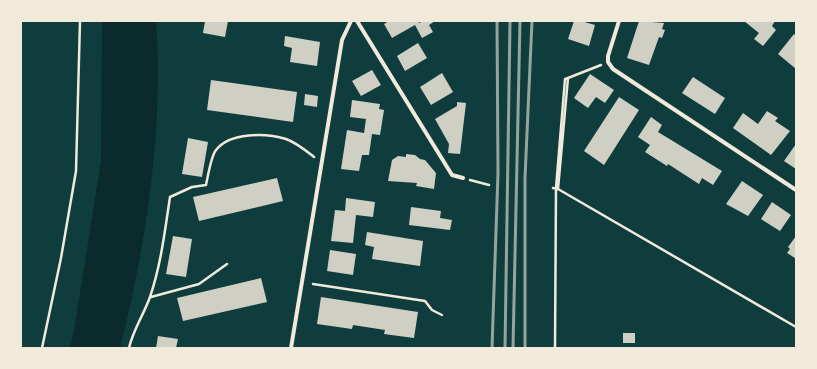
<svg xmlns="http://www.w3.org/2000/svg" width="817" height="369" font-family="'Archivo Narrow',sans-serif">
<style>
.water{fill:#0a2a2b}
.building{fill:#cfcfc3}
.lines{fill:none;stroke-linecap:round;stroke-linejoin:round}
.path{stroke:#f1e9da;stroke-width:2.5}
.minor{stroke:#f1e9da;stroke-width:4}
.rail{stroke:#97a49c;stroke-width:3}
</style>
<rect width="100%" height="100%" fill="#0f3d3e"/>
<!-- water -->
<path class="water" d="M102 21H156C164 126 146 246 120 348H70L74 331 101 161Z"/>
<!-- building -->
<path class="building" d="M205 21H228L225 37 203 33Z
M389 21H418L419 23 423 21H435L429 25 433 32 422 38 415 25 392 38 384 24Z
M574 21H581L595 25 589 46 568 39Z
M639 21 664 23 662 29 665 30 662 38 659 37 649 65 627 58Z
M744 21H775L772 26 776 30 763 46 754 39 759 33Z
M794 34 796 36V69L778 54Z
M285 36 320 42 317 66 290 62 292 48 284 46Z
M418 43 427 58 405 71 397 56Z
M372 70 381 85 361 96 352 81Z
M442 73 453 92 431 105 420 87Z
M590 74 614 90 605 103 596 97 588 108 574 98Z
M693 77 725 98 715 114 682 93Z
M211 80 297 92 293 122 207 110Z
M305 94 318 96 317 107 304 105Z
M619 97 639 110 604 165 584 151Z
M352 100 380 104 379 109 384 110 380 135 372 134 369 155H362L359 171 341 169 347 130 364 133 366 119 350 117Z
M457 102 466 103 460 154 448 153 449 144 435 119 457 106Z
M767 111 778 118 775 121 790 131 771 155 733 128 743 113 758 124Z
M651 117 662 125 658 132 722 171 713 185 702 178 699 184 668 164 667 166 645 152 650 145 638 137Z
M188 138 208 142 202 177 182 174Z
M796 144V169L784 161Z
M406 154 415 155 420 159 425 160 436 173 434 189 416 186 417 183 388 181 392 160 398 156 406 157Z
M277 178 283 201 199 221 193 197Z
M742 181 763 195 748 216 726 204Z
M346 198 375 202 373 217 356 215 353 243 331 241 335 210 345 211Z
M772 202 791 215 780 231 761 219Z
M411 207 441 211 440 218 452 220 450 230 409 225Z
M367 232 423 241 420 266 372 259 374 247 365 245Z
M173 236 192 239 186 277 166 274Z
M796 236V256L795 258 787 253 790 249 788 247Z
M330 250 356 254 353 275 327 271Z
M261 278 267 302 183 321 177 298Z
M321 297 418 312 414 338 384 334 385 330 353 325 352 329 317 324Z
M623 333H635V343H623Z
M158 336 178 339 176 348H156Z"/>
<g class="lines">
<!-- path -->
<path class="path" d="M470 180 489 185
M553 188 558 189 796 327
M558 189 568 78 601 65
M313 284 425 301 432 310 442 315
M151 297 199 284 227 264
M42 348 61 258 76 171 80 21
M129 348C133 330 144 314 150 297 161 265 165 230 170 197L192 187 206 185C208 176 211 156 216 150 230 132 266 133 286 139 297 143 305 150 314 157
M555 348 556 188 565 79 568 78"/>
<!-- minor -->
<path class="minor" d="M357 21 452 175 463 178
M619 21 608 56V62L613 69 796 190
M291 348 342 40 351 21"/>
<!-- rail -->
<path class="rail" d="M492 348 498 173 497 21
M505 348 510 21
M513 348 520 21
M525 348V178L532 21"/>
</g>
<!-- border -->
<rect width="817" height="369" fill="none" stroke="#f1e9da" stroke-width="44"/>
</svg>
